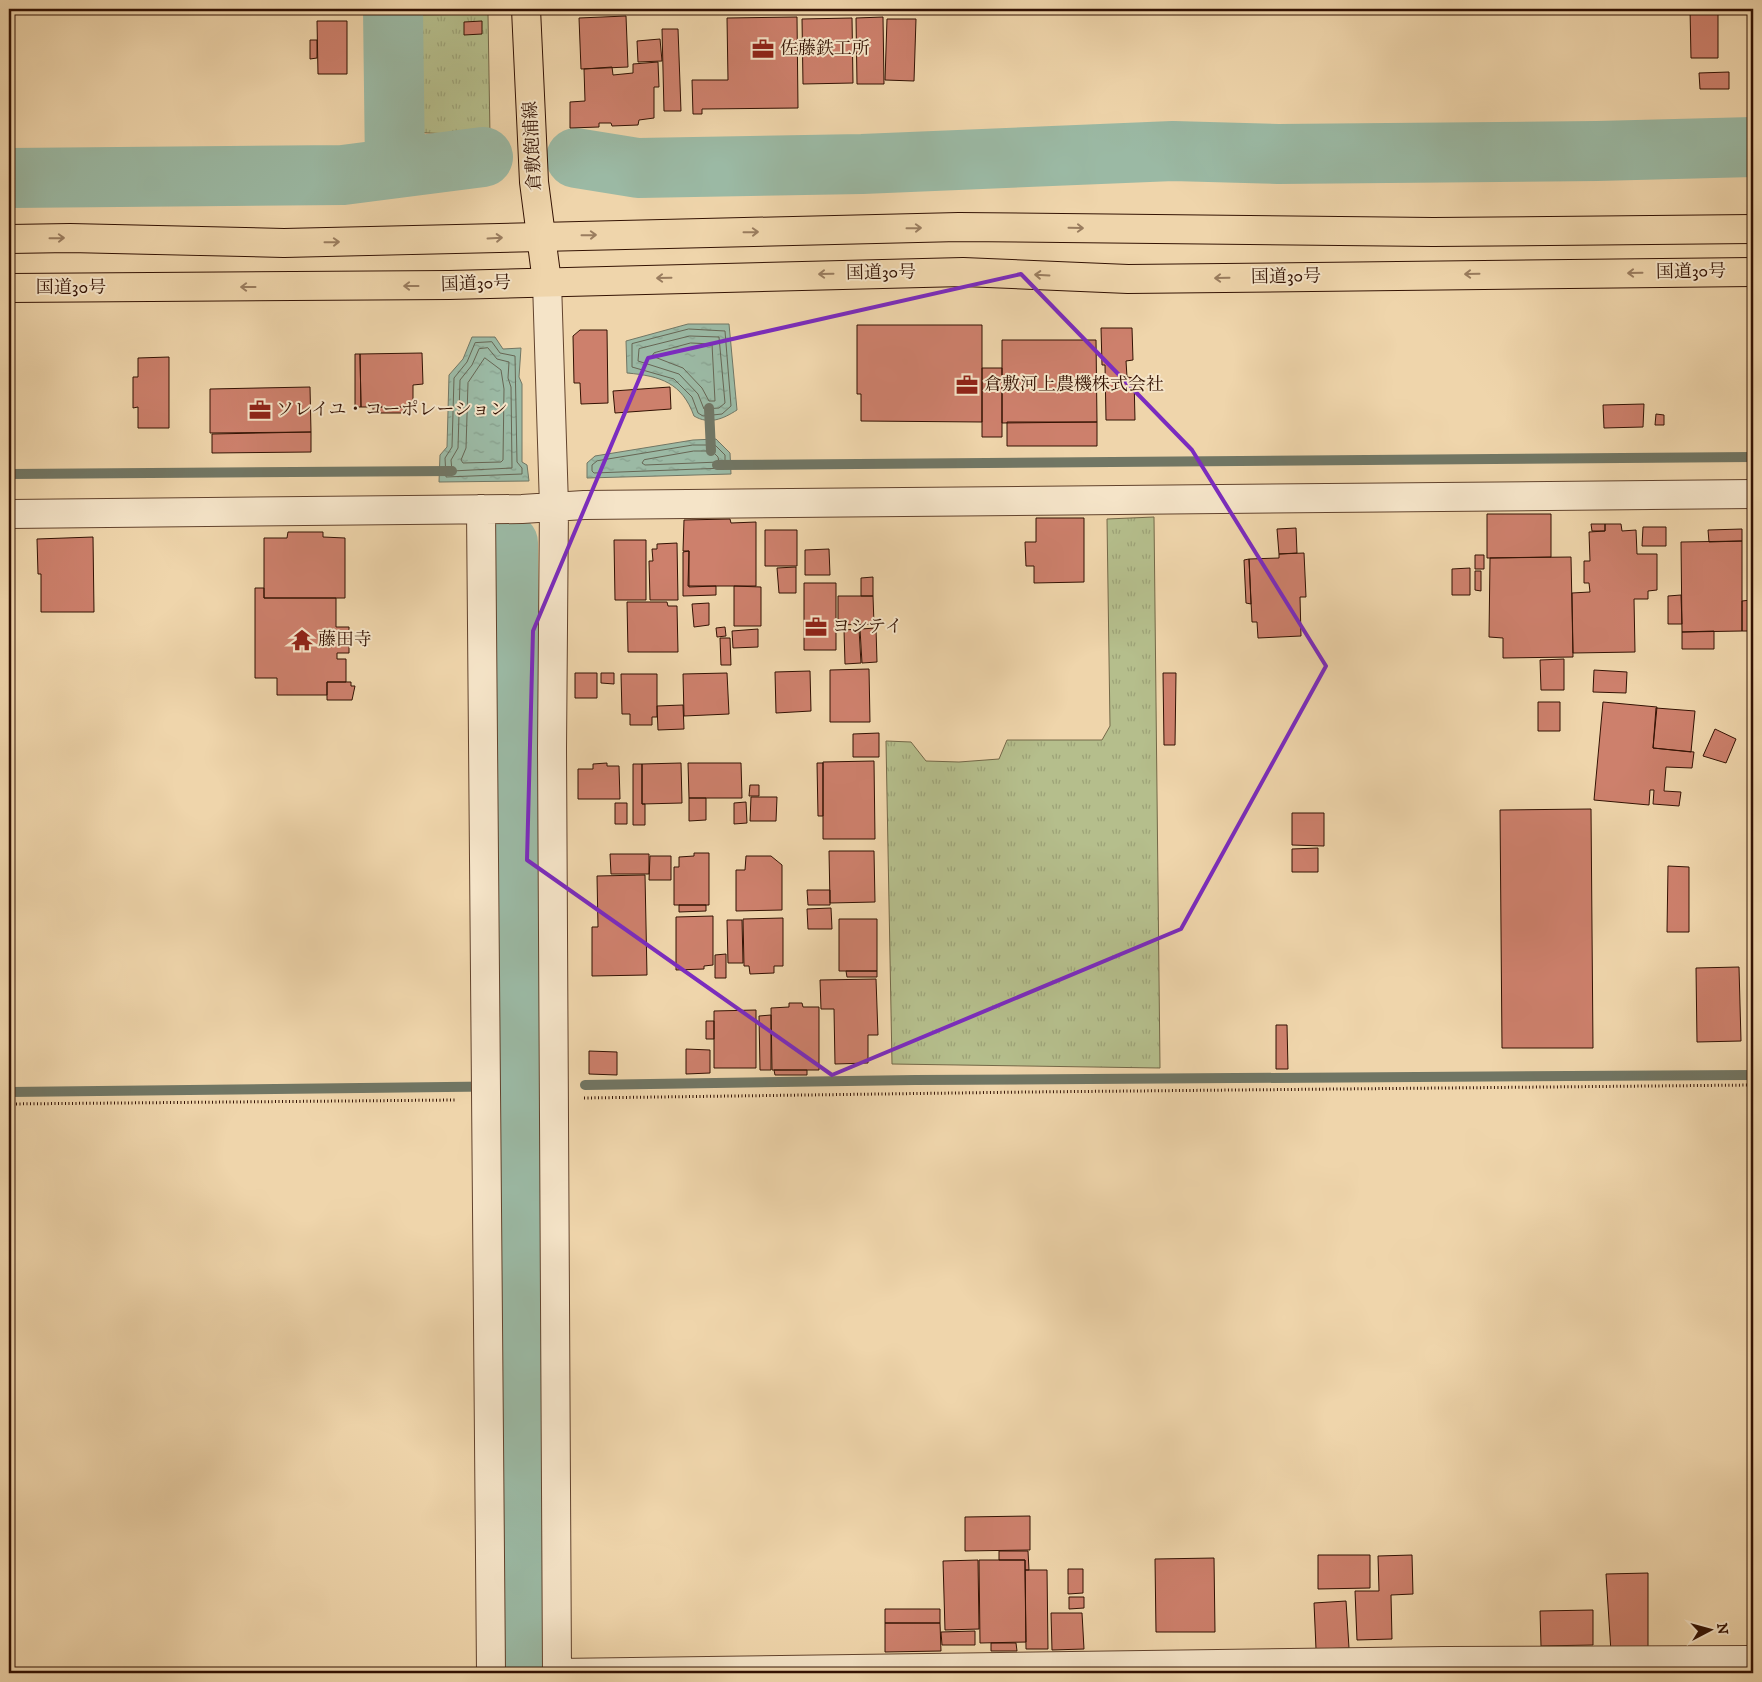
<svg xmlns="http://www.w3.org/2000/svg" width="1762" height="1682" font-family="'IM FELL DW Pica','Noto Serif JP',serif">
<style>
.grass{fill:url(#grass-tufts);stroke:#746848}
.water{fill:url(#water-ripples);stroke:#717664}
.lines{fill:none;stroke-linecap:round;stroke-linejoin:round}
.shore{stroke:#676654;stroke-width:1}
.stream{stroke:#717664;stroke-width:10}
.river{stroke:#9bb9a4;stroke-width:60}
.building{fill:#cd806c;stroke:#331203}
.minor-casing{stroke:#62432d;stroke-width:30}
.primary-casing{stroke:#331203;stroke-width:30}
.trunk-casing{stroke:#331203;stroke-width:30}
.path{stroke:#331203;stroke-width:3;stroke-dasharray:1 2.5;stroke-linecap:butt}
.minor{stroke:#f5e4c8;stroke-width:28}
.primary{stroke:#efd5ab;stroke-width:28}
.trunk{stroke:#efd5ab;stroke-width:28}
.oneway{stroke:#9a7d5f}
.marked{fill:none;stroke:#7b2cbf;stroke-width:4;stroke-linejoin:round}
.labels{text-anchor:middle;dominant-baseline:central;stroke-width:4;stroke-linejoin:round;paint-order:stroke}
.poi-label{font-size:18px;fill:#331203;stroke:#f5e4c8;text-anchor:start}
.street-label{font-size:18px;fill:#331203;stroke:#f5e4c8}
</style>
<defs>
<pattern id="grass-tufts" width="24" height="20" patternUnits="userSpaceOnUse" patternTransform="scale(1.25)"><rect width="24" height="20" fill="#b5be8c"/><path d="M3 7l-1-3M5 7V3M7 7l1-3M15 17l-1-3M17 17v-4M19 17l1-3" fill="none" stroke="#9ca277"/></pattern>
<pattern id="water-ripples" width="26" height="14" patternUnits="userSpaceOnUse" patternTransform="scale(1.25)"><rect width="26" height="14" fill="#9bb9a4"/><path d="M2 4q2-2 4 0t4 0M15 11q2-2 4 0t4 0" fill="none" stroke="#869e8c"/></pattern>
</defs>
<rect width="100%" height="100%" fill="#efd5ab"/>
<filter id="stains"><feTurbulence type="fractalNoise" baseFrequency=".004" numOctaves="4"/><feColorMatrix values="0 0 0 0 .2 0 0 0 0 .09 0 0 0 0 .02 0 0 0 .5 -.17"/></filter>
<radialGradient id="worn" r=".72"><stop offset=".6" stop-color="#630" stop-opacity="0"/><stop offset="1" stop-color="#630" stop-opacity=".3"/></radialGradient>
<!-- grass -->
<path class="grass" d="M488 14 490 136 409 132 408 15Z
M1154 517 1160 1068 892 1064 886 741 911 742 926 761 959 762 999 759 1007 740H1102L1110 726 1107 519Z"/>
<!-- water -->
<path class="water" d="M688 324H729L737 410C723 419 709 425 694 416 682 383 661 376 627 373L626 341Z
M472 337H495L503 349 521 348 519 377 522 384V462L527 465 529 481 439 482 440 455 447 447 449 375 463 359Z
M716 439 730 453 731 474 587 478V463L595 456 693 440Z"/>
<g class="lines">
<!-- shore -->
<path class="shore" d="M689 329 725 331 731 406 722 414 703 416 698 413 692 397 674 379 632 367V344Z
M690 336 719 337 725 403 719 408 704 409 698 394 679 374 638 361 639 349Z
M492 342 500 353 515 356 517 462 522 468V474L446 477 445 458 452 447 454 378 467 362 475 343Z
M691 343 712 344 715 401H709L702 388 683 368 652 356 654 353Z
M488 348 497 359 509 362 508 378 511 387 512 468 452 471 451 460 458 448 460 380 472 365 479 349Z
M485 358 501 370 504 389 503 460 501 462 463 463 461 460 466 448 468 383Z
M693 445H715L725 455V468L594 473 592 471V465L597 461Z
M694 451H712L718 457 719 462 645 465 642 463 644 460Z"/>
<!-- stream -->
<path class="stream" d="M713 167 714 186
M709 408 711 451
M717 465 1753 457
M9 474 452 471
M585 1085 915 1080 1753 1075
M9 1092 525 1086"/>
<!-- river -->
<path class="river" d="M393 9 395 168
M576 158 638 168 862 164 1173 151 1278 154 1597 151 1753 147
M9 178 343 175 483 157
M508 543 515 1673"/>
</g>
<!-- building -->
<path class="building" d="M1690 9H1718V58H1691Z
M626 16 628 67 581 69 579 18Z
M797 17 798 108 702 109V114H693L692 80H728L727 18Z
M883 17 884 84H857L856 18Z
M852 18 853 83 803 84 802 19Z
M887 19H916L914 81 885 80Z
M317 21H347V74H318Z
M482 21V34L464 35V22Z
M662 29H678L681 111H664Z
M660 39 662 61 638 62 637 41Z
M310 40H317V58L310 59Z
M658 62 659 87H654V118L639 120 638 125 612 126 611 123H599V127L570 128V102L585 101 584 69 612 67 613 75 633 73V64Z
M1729 72V89H1700L1699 73Z
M857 325H982V422L861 421V394H857Z
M1101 328H1132L1133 360 1126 361 1127 377 1134 378 1135 420H1106L1105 365H1102Z
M580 330H607L608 403 581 404 580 383H574L573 336Z
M1002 340H1096L1097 422 1002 423Z
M422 353 423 384 413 385V407H361L360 354Z
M355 354H360L361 407H355Z
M169 357V428H138V407L133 408V377H138V358Z
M982 368H1002V437H982Z
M310 387 311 432 210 433V389Z
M670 387 671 409 615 413 613 391Z
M1644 404 1643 427 1604 428 1603 405Z
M373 407H408V413H373Z
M1656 414 1664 415V425H1655Z
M1007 422H1097V446H1007Z
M311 432V452L212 453V434Z
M1487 514H1551V557L1487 558Z
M1036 518H1084V582L1034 583V566H1026L1025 542H1036Z
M730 519 731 523 756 522V586H688L689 551H683L684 520Z
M1591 524H1605V531H1592Z
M1605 524H1621L1622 531 1636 530 1637 554H1657V590L1648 591V599H1634L1635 652 1573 653 1572 593 1590 592 1589 583H1584V561H1590L1589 532 1605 531Z
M1643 527H1666V546H1642Z
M1296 528 1297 553 1279 554 1277 529Z
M1742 529V541L1709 542 1708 530Z
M765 530H797V566H765Z
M288 532H323V537L345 538V598H264V538H287Z
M93 537 94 612H41V574H38L37 539Z
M614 540H646V600H615Z
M1742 541V631L1682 632 1681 542Z
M677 543 678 600H650L649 561H653L652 549H657V544Z
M829 549 830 575H805V550Z
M689 551V587L716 586V595L683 596V552Z
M1304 553 1306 597H1300L1301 636 1258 638 1257 622H1252L1249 559 1279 558V554Z
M1475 555H1484V569H1475Z
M1571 557 1573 657 1503 658V638L1489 637 1490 558Z
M1249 559 1251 604 1246 603 1244 560Z
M796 567V593H779L777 568Z
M1470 568V595H1452V569Z
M1475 571H1481V591L1475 590Z
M873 577V596H861V578Z
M804 583H836V650H804Z
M734 586 761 587V626H734Z
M255 588H264V598H336V627H349V653H337V659H346V682H327V695H277V678H255Z
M1681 595 1682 624H1668V596Z
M838 596H873L874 624 838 625Z
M1751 600 1752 631H1742V601Z
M627 602H667L668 606H677L678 652H628Z
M709 603V625L694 627 692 604Z
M725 627 726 636 717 637 716 628Z
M876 628 877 662 862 663 860 629Z
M758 629V647L733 648 732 631Z
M859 629 861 663 845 664 844 630Z
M1714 631V649H1682V632Z
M720 638H730L731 665H721Z
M1564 659V690H1541L1540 660Z
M869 669 870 722H830V670Z
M1594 670 1627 672 1626 693 1593 692Z
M810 671 811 711 776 713 775 672Z
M575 673H597V698H575Z
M601 673H614V684L601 683Z
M727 673 729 714 684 716 683 674Z
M1163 673H1176L1175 745H1164Z
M621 674H657V717H652V725H630V714H622Z
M327 682H351V686H355L352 700H327Z
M1538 702H1560V731H1538Z
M1603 702 1657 707 1653 748 1694 752 1692 768 1666 767 1664 791 1681 792 1679 806 1653 804 1654 790H1650L1649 805 1594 800Z
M683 705 684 729 658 730 657 706Z
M1656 708 1695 711 1691 752 1653 748Z
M1715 729 1736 739 1726 763 1703 756Z
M879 733V757H853V734Z
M874 761 875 839H823V762Z
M607 763V766H619L620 799H578V769H593V764Z
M681 763 682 803 642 804V764Z
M688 763H741L742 798H689Z
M817 763H823V816H818Z
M633 764H642V804H645V825H633Z
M750 785H759V796H749Z
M751 797H777L776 821H750Z
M689 798H706V820L689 821Z
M746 802 747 823 734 824V803Z
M615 803H627V824H615Z
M1591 809 1593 1048H1502L1500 810Z
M1292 813H1324V846L1292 845Z
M1318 848V872H1292V849Z
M829 851H874L875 902 830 903Z
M694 853H709V905H674V867H679V857L694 856Z
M610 854H649V874H611Z
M650 856H671V880H649Z
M746 856H771L782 865V910L736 911V870H745Z
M1668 866 1689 867V932H1667Z
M645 875 647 975 592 976V927H598L597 876Z
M807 890H830V905H808Z
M679 905H706V911L679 912Z
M831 908 832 929H808L807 909Z
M713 916V965L704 966V969L676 970V917Z
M783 918V966H774V973L750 974 749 966H744L743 919Z
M839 919H877V971H839Z
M727 920H742L743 963H728Z
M726 954V978H715V955Z
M1739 967 1741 1041 1697 1042 1696 968Z
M846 971H877V977H847Z
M876 979 878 1035H868V1063L835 1064 834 1009H821L820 980Z
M789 1003H802L803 1007H819V1070H772L771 1008 789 1007Z
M756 1010V1068H714V1011Z
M771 1015V1070H760L759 1016Z
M706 1021H714V1039H706Z
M1276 1025H1287L1288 1069H1276Z
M686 1049 710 1050V1073L686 1074Z
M589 1051 617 1052V1075L589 1074Z
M774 1070H807V1075H775Z
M1030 1516V1550L965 1551V1517Z
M999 1551H1028L1029 1570H1025V1560H999Z
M1318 1555H1370V1588L1318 1589Z
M1412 1555 1413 1594 1391 1595 1392 1639 1357 1640 1355 1591H1379L1378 1556Z
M1214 1558 1215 1632H1156L1155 1559Z
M978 1560 979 1629 945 1630 943 1561Z
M979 1560H1025L1026 1642 980 1643Z
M1068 1569H1083V1593L1068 1594Z
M1025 1570H1047L1048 1649H1026Z
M1648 1573V1650L1611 1652 1606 1574Z
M1069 1597H1084V1608L1069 1609Z
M1346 1601 1349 1648 1316 1649 1314 1603Z
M885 1609H940V1623H885Z
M1593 1610V1645L1541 1646 1540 1611Z
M1051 1613H1082L1084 1649 1052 1650Z
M885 1623H940L941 1651 885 1652Z
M975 1631V1645H942L941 1632Z
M991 1643H1016L1017 1651H991Z"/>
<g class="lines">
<!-- minor casing -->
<g class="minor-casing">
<path id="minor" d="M547 282 554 506 552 748 557 1673
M481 509 491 1673
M9 514 522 509 584 505 1753 494
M557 1673 1444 1661 1753 1660"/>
</g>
<!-- primary casing -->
<g class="primary-casing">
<path id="primary" d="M526 9 534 182 547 282"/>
</g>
<!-- trunk casing -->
<g class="trunk-casing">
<path id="trunk" d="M9 239 70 238 284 243 959 227 1433 232 1753 229
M9 288 449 285 963 272 1128 279 1753 272"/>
</g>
<!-- path -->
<path class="path" d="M584 1098 1029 1092 1753 1085
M9 1104 456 1100"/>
<!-- minor -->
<use href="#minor" class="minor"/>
<!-- primary -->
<use href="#primary" class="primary"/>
<!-- trunk -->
<use href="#trunk" class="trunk"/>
</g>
<!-- one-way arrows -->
<defs><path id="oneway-shaft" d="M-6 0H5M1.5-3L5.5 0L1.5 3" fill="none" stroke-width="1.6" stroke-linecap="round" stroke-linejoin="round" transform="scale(1.25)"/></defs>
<g class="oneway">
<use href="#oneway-shaft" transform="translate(914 228) rotate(-1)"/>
<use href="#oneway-shaft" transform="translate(1076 228) rotate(1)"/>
<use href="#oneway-shaft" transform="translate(751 232) rotate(-1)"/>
<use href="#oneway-shaft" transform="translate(589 235) rotate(-1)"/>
<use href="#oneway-shaft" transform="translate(57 238) rotate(-1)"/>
<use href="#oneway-shaft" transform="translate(495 238) rotate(-3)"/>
<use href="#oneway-shaft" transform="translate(332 242) rotate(-1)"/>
<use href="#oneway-shaft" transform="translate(1635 273) rotate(179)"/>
<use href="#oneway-shaft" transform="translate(826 274) rotate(179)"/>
<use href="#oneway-shaft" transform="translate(1472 274) rotate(179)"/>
<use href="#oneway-shaft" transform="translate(1042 275) rotate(-177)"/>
<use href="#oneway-shaft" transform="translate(664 278) rotate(179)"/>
<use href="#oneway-shaft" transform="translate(1222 278) rotate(179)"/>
<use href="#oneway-shaft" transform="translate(411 286) rotate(180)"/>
<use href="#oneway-shaft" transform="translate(248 287) rotate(180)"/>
</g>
<!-- marked area -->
<path class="marked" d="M1021 274 1192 450 1326 666 1181 929 832 1075 527 860 533 631 648 358Z"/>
<!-- icons -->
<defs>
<g id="office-bare" transform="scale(1.725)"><path d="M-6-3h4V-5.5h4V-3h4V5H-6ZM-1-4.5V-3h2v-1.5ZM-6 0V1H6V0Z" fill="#8f2418" stroke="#f5e4c8" stroke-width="2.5" paint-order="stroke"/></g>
<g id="temple-bare" transform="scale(1.725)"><path d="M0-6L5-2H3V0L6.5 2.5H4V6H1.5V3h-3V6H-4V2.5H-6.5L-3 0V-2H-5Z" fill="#8f2418" stroke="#f5e4c8" stroke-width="2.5" paint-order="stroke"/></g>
</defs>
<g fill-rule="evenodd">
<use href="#office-bare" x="763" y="49"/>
<use href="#office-bare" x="967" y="385"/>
<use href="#office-bare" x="260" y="410"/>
<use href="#office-bare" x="816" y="627"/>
<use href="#temple-bare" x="302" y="640"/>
</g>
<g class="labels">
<!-- poi labels -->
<g class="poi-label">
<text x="780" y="49">佐藤鉄工所</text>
<text x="984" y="385">倉敷河上農機株式会社</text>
<text x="276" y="410">ソレイユ・コーポレーション</text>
<text x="832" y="627">ヨシテイ</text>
<text x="318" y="640">藤田寺</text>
</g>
<!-- street labels -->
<g class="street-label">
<text transform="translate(533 146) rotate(-93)">倉敷飽浦線</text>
<text transform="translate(1691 272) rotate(-1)">国道30号</text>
<text transform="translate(881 273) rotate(-1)">国道30号</text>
<text transform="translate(1286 277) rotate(-1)">国道30号</text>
<text transform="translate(476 284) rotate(-2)">国道30号</text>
<text x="71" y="288">国道30号</text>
</g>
</g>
<!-- margin -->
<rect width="1762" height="1682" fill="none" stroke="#efd5ab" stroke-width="30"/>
<rect x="10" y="10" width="1742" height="1662" fill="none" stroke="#331203" stroke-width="2.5"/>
<rect x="15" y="15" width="1732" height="1652" fill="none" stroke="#331203"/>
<!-- north arrow -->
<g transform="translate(1710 1630) rotate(84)" stroke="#f5e4c8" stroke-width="4" paint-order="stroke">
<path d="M0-4L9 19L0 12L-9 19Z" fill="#331203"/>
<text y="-8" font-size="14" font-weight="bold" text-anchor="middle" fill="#331203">N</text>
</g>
<rect width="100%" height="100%" filter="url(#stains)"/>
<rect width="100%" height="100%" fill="url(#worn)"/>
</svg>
